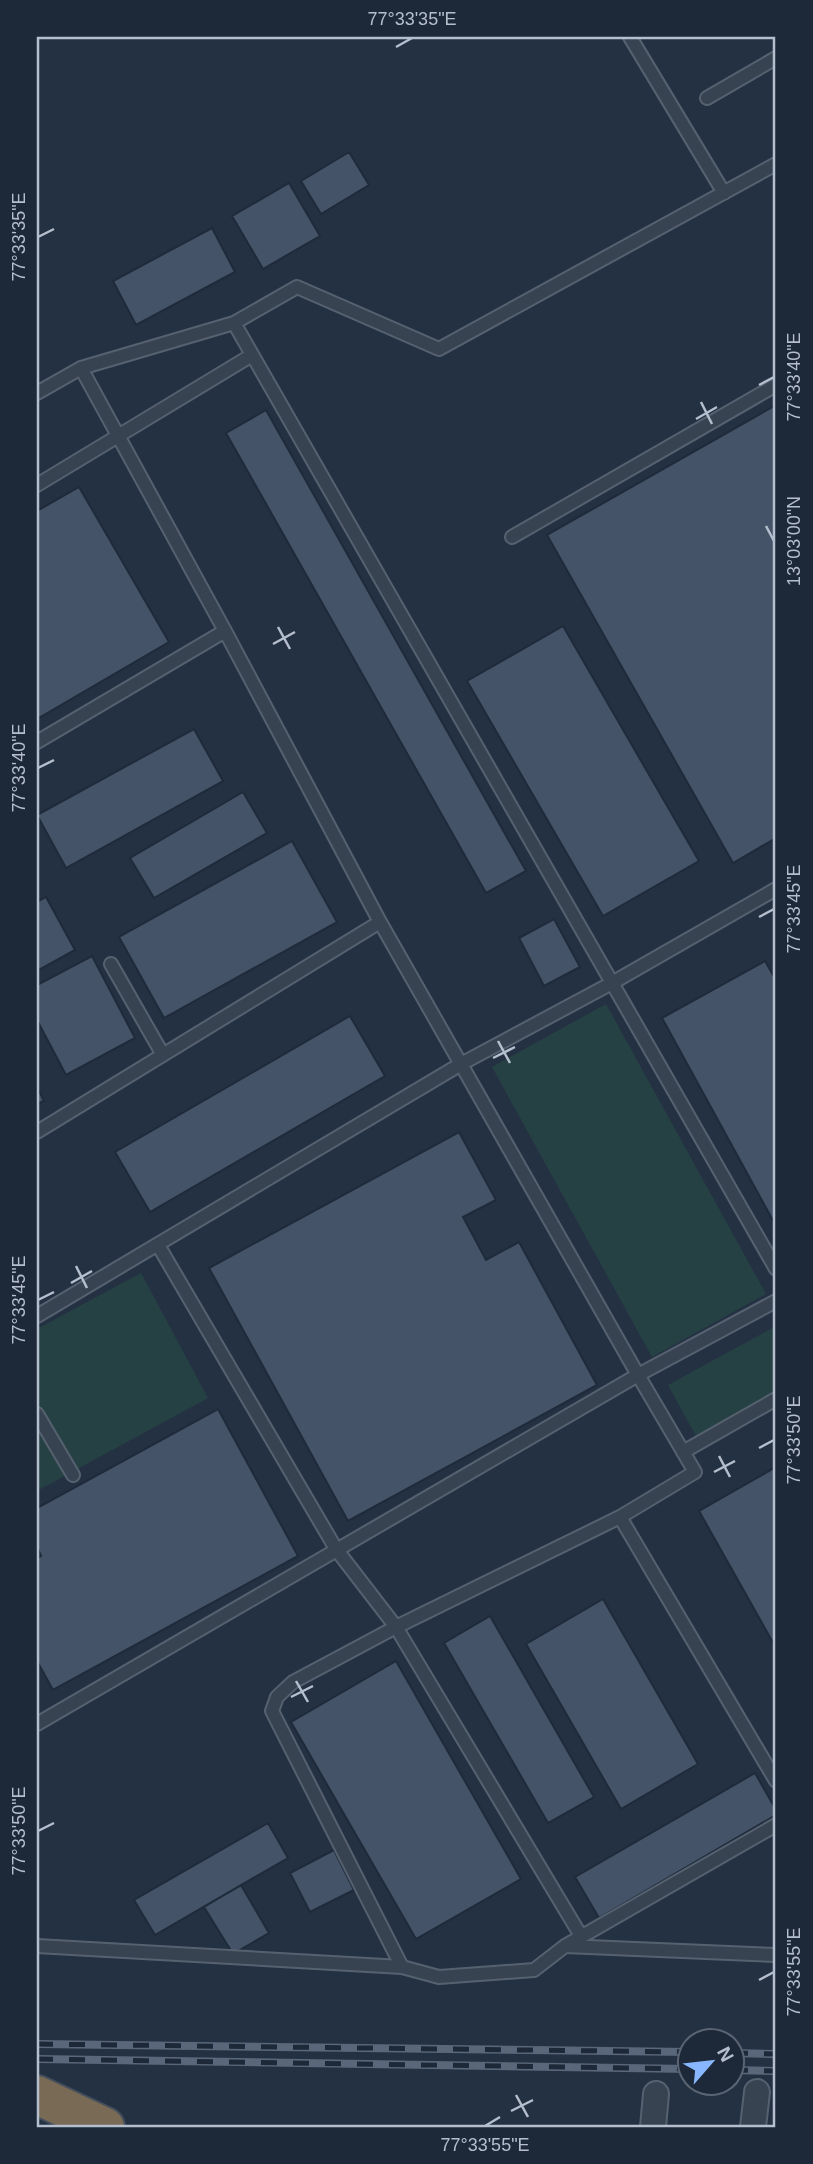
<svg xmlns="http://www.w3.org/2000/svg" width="813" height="2164" font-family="Helvetica,sans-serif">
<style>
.green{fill:#264144}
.building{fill:#445367;stroke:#1f2a3a;stroke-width:2}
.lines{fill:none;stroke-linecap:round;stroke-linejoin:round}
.lane-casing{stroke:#566170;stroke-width:16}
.street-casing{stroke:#566170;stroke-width:28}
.highway-casing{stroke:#434e5d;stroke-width:42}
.lane{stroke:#384352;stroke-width:12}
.street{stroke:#384352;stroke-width:24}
.highway{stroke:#796a55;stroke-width:38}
.rail-casing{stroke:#5a677a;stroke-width:8}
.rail{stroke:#1d2838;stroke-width:5;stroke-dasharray:16;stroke-linecap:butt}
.ticks{fill:none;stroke:#b5becc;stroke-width:2.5}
.neatline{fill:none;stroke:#b5becc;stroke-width:2.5}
.ticks-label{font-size:18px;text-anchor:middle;fill:#b5becc}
</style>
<rect width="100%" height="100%" fill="#243143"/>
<!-- green -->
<path class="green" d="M606 1004 766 1294 652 1357 492 1067Z
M141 1273 208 1398 37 1491V1329Z
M776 1326V1394L697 1438 668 1385Z"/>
<!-- building -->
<path class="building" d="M349 152 369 185 321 214 301 181Z
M289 183 320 236 263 269 232 216Z
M212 228 235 272 136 325 113 281Z
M776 405V838L733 863 547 535Z
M266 410 526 871 486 893 226 433Z
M79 487 169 642 37 719V511Z
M563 626 699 861 603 916 467 681Z
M194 729 223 781 66 868 37 815Z
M243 792 267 833 154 898 130 858Z
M292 841 337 922 164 1018 119 937Z
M46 897 75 950 37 971V902Z
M554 919 580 967 544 986 519 938Z
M92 956 135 1038 66 1075 37 1020V985Z
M765 961 776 980V1226L662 1018Z
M350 1016 385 1076 150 1212 115 1152Z
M37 1087 44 1101 37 1104Z
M459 1132 496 1200 463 1217 486 1260 519 1242 597 1385 348 1521 209 1268Z
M218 1409 298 1556 53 1690 37 1661V1558L41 1556 37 1547V1508Z
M776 1467V1648L699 1511Z
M603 1599 698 1764 621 1809 526 1644Z
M490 1616 594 1797 548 1823 444 1643Z
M396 1661 521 1879 416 1939 291 1722Z
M755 1773 776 1810V1815L599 1918 575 1877Z
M268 1823 288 1858 155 1935 134 1900Z
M334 1850 354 1890 310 1912 290 1873Z
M241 1885 269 1933 233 1954 204 1907Z"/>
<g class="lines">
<!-- lane casing -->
<g class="lane-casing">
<path id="lane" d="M630 37 724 193
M707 98 776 58
M234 323 776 1269
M81 368 225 631 380 922 638 1375 695 1472 620 1517 776 1781
M37 393 81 368 234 323 297 287 439 349 776 164
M37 485 252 355
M512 537 776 385
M37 742 225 631
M111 964 163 1055
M37 1132 380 922
M158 1245 336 1549 396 1627 581 1936
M37 1316 461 1064 612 983 776 889
M37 1414 73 1475
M683 1452 776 1399
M37 1724 638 1375 776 1301
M37 1946 402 1967 439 1977 534 1970 565 1946 776 1825
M565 1946 776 1955
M402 1967 272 1711 277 1697 293 1682 396 1627 620 1517"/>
</g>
<!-- street casing -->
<g class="street-casing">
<path id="street" d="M653 2127 656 2094
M753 2127 757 2092"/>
</g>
<!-- highway casing -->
<g class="highway-casing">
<path id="highway" d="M37 2095 105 2127"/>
</g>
<!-- lane -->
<use href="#lane" class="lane"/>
<!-- street -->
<use href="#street" class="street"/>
<!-- highway -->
<use href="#highway" class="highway"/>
<!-- rail casing -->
<g class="rail-casing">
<path id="rail" d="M37 2044 690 2052
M732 2053 776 2054
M37 2059 690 2069
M732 2070 776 2071"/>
</g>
<!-- rail -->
<use href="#rail" class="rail"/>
</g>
<!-- ticks -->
<path class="ticks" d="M396 47 412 38M38 237 54 229M759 385 774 377M701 402 712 424M696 419 717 407M766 526 774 541M278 627 290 649M273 644 295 632M38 768 54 760M759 917 774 909M498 1041 510 1063M493 1058 515 1047M76 1266 87 1288M71 1283 92 1271M38 1300 54 1292M759 1448 774 1440M719 1456 730 1477M714 1472 735 1461M296 1681 308 1702M291 1697 313 1686M38 1831 54 1823M759 1980 774 1972M516 2095 528 2117M511 2111 533 2100M485 2126 500 2117"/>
<!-- border -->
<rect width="813" height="2164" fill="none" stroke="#1d2838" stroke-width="77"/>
<!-- north arrow -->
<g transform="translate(711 2062) rotate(62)"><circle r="33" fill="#1d2838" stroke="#5a6473" stroke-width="2"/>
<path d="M0-5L12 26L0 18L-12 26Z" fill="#88b7ff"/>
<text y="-10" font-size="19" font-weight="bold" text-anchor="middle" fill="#b5becc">N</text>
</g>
<rect x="38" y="38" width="736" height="2088" class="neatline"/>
<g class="ticks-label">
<text x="412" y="25">77°33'35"E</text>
<text transform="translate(19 237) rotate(-90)" y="6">77°33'35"E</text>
<text transform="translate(794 377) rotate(-90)" y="6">77°33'40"E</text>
<text transform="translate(794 541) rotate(-90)" y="6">13°03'00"N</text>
<text transform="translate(19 768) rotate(-90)" y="6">77°33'40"E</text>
<text transform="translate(794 909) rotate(-90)" y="6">77°33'45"E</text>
<text transform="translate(19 1300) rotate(-90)" y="6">77°33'45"E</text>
<text transform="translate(794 1440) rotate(-90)" y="6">77°33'50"E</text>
<text transform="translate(19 1831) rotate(-90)" y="6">77°33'50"E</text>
<text transform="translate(794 1972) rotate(-90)" y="6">77°33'55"E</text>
<text x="485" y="2151">77°33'55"E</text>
</g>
</svg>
